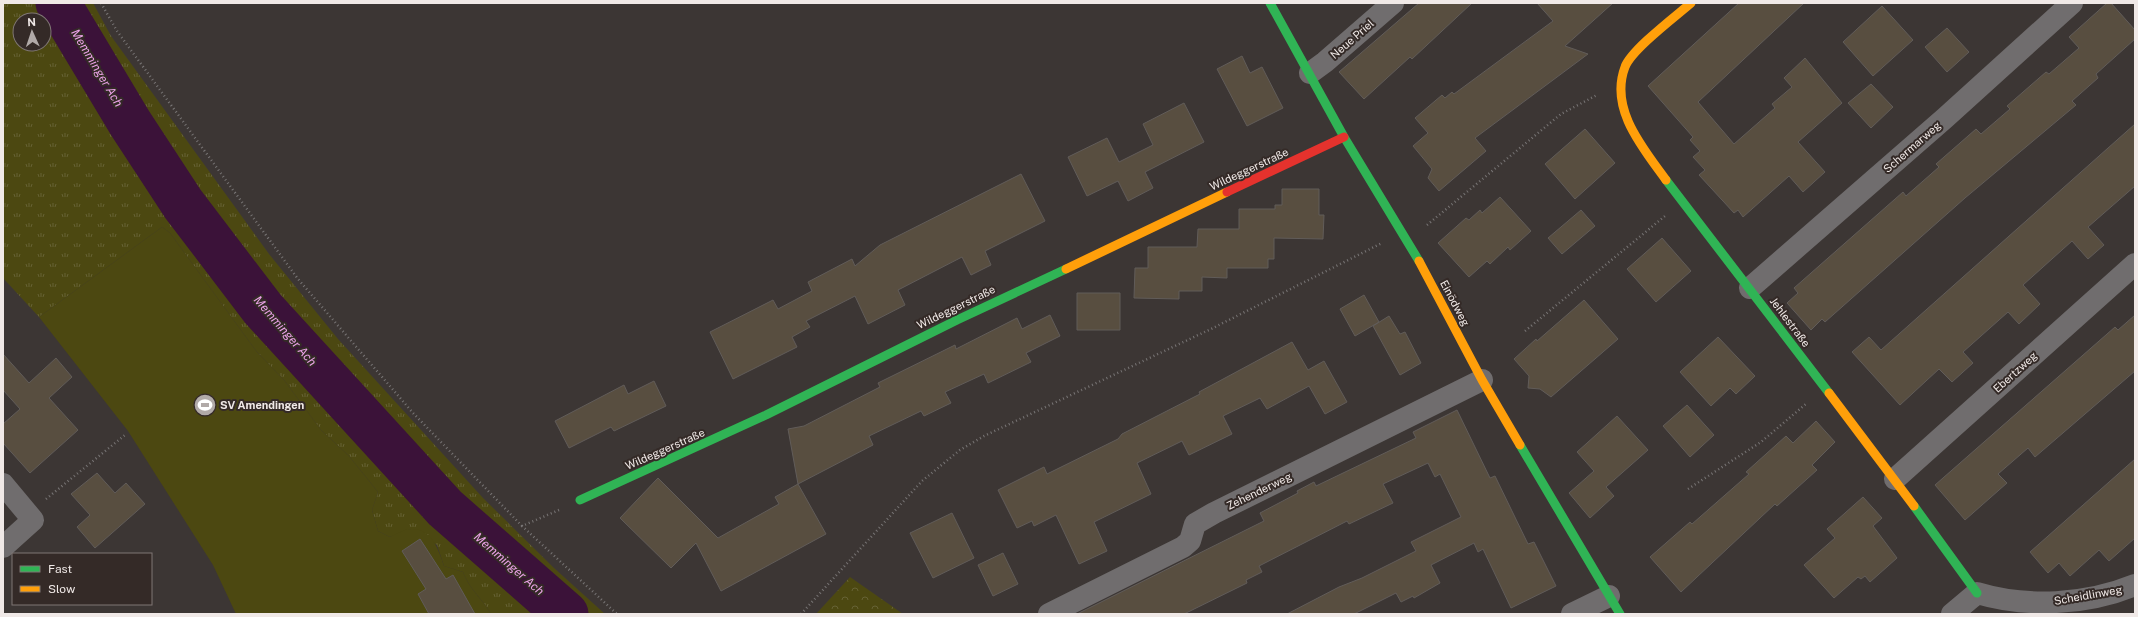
<svg xmlns="http://www.w3.org/2000/svg" width="2138" height="617" font-family="'Public Sans',sans-serif">
<style>
.grass{fill:url(#grass-tufts);fill-rule:evenodd}
.park{fill:url(#park-crowns)}
.pitch{fill:#4c4811}
.lines{fill:none;stroke-linecap:round;stroke-linejoin:round}
.river{stroke:#3b1239;stroke-width:45}
.building{fill:#584e40;stroke:#615c59}
.path{stroke:#787575;stroke-width:2.5;stroke-dasharray:1 3;stroke-linecap:butt}
.street{stroke:#706d6e;stroke-width:22}
.fast{stroke:#30b455;stroke-width:9}
.slow{stroke:#ff9f0a;stroke-width:9}
.jam{stroke:#e5322d;stroke-width:9}
.labels{text-anchor:middle;dominant-baseline:central;stroke-width:4;stroke-linejoin:round;paint-order:stroke}
.street-label{font-size:11px;fill:#f0e9e7;stroke:#342a27}
.poi-label{font-size:11px;font-weight:bold;fill:#f0e9e7;stroke:#342a27;text-anchor:start}
.water-label{font-size:12px;font-style:italic;fill:#eca3e8;stroke:#342a27}
</style>
<defs>
<pattern id="grass-tufts" width="24" height="20" patternUnits="userSpaceOnUse"><rect width="24" height="20" fill="#4c4811"/><path d="M3 7l-1-3M5 7V3M7 7l1-3M15 17l-1-3M17 17v-4M19 17l1-3" fill="none" stroke="#666234"/></pattern>
<pattern id="park-crowns" width="20" height="18" patternUnits="userSpaceOnUse"><rect width="20" height="18" fill="#4c4811"/><path d="M2 6a3 3 0 1 1 6 0M12 15a3 3 0 1 1 6 0" fill="none" stroke="#666234"/></pattern>
</defs>
<rect width="100%" height="100%" fill="#3c3634"/>
<!-- grass -->
<path class="grass" d="M3 3H93L111 36 269 254 338 339 483 498 554 568 605 614H491C482 598 469 589 463 572L444 566 437 545 411 529 390 537 378 531 372 510 378 492 349 456 321 430 284 380 257 352 170 233 162 227 39 317 3 278ZM20 20H44V44H20Z"/>
<!-- park -->
<path class="park" d="M850 577 903 614H816Z"/>
<!-- pitch -->
<path class="pitch" d="M162 227 170 233 257 352 284 380 321 430 349 456 378 492 372 510 378 531 390 537C396 534 405 529 411 529 432 528 439 551 444 566L463 572C469 589 482 598 491 614H236L213 565 128 431 39 317Z"/>
<g class="lines">
<!-- river -->
<path class="river" d="M58 3 130 123 183 204 263 309 445 508 566 614"/>
</g>
<!-- building -->
<path class="building" d="M1419 3H1472L1412 59 1410 57 1364 99 1339 72Z
M1537 3H1613L1565 46 1588 54 1475 138 1486 151 1439 191 1428 178 1432 169 1413 146 1428 133 1415 118 1442 95 1445 98 1452 92 1454 94 1553 21Z
M1739 3H1804L1698 102 1734 144 1775 108 1772 104 1792 87 1784 78 1805 58 1842 103 1798 142 1825 172 1803 192 1789 176 1743 217 1738 210 1734 213 1699 175 1705 170 1693 157 1700 151 1690 140 1693 137 1648 86Z
M2107 3H2111L2135 30V39L2096 74 2098 78 2072 101 2076 105 1965 198 1825 322 1822 319 1811 330 1787 303 1798 293 1794 288 1903 192 1906 196 1939 167 1936 164 1976 129 1981 134 2010 109 2007 106 2046 72 2049 74 2079 48 2069 37Z
M1882 6 1913 40 1873 76 1843 42Z
M1947 28 1969 52 1947 72 1925 47Z
M1242 56 1250 73 1262 67 1283 108 1247 126 1217 69Z
M1871 84 1893 107 1871 128 1848 103Z
M1184 103 1204 142 1145 172 1153 188 1128 201 1118 181 1087 196 1068 157 1107 138 1119 162 1153 145 1143 124Z
M2135 124V186L2088 227 2104 245 2088 259 2072 241 2023 285 2040 304 2019 324 2008 312 1963 352 1973 363 1952 382 1939 369 1900 405 1852 352 1869 337 1881 350Z
M1585 129 1615 163 1575 199 1545 164Z
M1021 174 1045 221 985 251 991 265 971 275 962 257 898 290 905 305 868 324 855 296 806 321 810 327 792 337 797 347 733 379 710 332 773 300 778 309 812 291 808 282 852 259 855 266 880 245Z
M1282 189H1319V215H1324L1323 239 1274 238V259H1268V268H1227V278L1202 277V291H1179V299L1134 298 1135 268H1148V247H1197L1198 229H1239V209H1275V205H1282Z
M1500 197 1531 231 1510 250 1508 247 1490 264 1487 261 1469 277 1438 243 1466 218 1469 220 1480 210 1482 213Z
M1581 210 1595 226 1562 254 1548 238Z
M1662 238 1691 271 1656 302 1627 269Z
M1077 293H1120V330H1077Z
M1364 295 1379 322 1355 336 1340 309Z
M1584 300 1618 339 1551 397 1540 389 1528 388 1529 376 1514 359 1536 339 1537 341Z
M1050 315 1060 336 1026 353 1031 362 988 383 984 374 945 392 951 403 924 416 921 411 869 436 873 445 798 484 826 534 721 591 696 543 671 568 620 518 658 478 718 538 779 504 775 497 798 484 788 429 804 426 880 387 878 383 955 345 956 349 1017 318 1022 329Z
M2135 315V371L2035 457 2028 448 1998 474 2007 483 1965 520 1935 485 2115 327 2118 330Z
M1389 316 1400 334 1405 332 1421 363 1400 375 1373 326Z
M1718 337 1755 376 1736 394 1730 388 1711 406 1680 372Z
M1292 342 1308 370 1324 361 1347 402 1325 414 1309 386 1267 409 1260 398 1223 416 1232 434 1189 455 1182 441 1137 463 1151 494 1094 522 1107 551 1079 564 1056 515 1034 526 1032 521 1017 528 998 490 1044 467 1047 474 1118 439 1122 434 1200 394 1199 392Z
M3 354 29 383 56 358 72 377 49 398 78 430 30 473 3 443V424L20 409 3 390Z
M654 381 666 406 614 431 611 427 569 448 555 421 624 385 628 394Z
M1687 405 1714 435 1690 457 1663 426Z
M1457 410 1490 478 1495 476 1528 544 1534 542 1556 586 1511 608 1483 549 1478 552 1474 543 1431 565 1440 583 1414 598 1413 596 1401 602 1396 593 1354 614H1287L1339 587 1362 578 1416 551 1411 542 1461 517 1440 474 1435 477 1428 463 1383 484 1393 503 1349 524 1347 521 1259 566 1262 572 1246 580 1247 583 1184 614H1077L1264 521 1260 513 1298 493 1297 491 1314 482 1316 486 1416 438 1413 432Z
M1617 416 1648 450 1606 487 1614 496 1590 518 1569 493 1594 471 1577 452Z
M1816 421 1835 442 1812 465 1817 470 1777 506 1775 504 1681 592 1650 557 1690 522 1692 524 1749 474 1746 472 1786 436 1793 443Z
M2135 459V538L2109 561 2099 550 2070 576 2059 563 2048 573 2030 552Z
M97 473 115 493 126 483 145 504 95 548 77 527 90 515 71 494Z
M1863 497 1882 518 1873 526 1897 558 1870 582 1865 576 1861 579 1858 577 1834 598 1804 565 1835 538 1827 529Z
M952 513 974 558 933 578 910 533Z
M420 539 446 579 453 575 475 614H429L418 594 426 589 402 551Z
M1003 553 1018 584 993 596 978 565Z"/>
<g class="lines">
<!-- path -->
<path class="path" d="M101 3 117 31 298 279 413 413 522 526
M1427 225 1561 114 1597 95
M1525 331 1665 216
M1688 489 1761 442 1807 403
M46 499 125 435
M559 510 522 526 617 614
M801 614 922 481 960 450 984 436 1211 329 1382 243"/>
<!-- street -->
<path class="street" d="M1310 73 1325 62 1393 3
M1750 288 1945 118 2072 3
M1895 479 2135 264
M3 484 33 520 3 547
M1049 614 1183 547 1190 541 1195 524 1214 513 1482 380
M1572 614 1609 596
M1952 614 1977 593C2027 608 2086 605 2135 585"/>
<!-- fast -->
<path class="fast" d="M1270 3 1344 137 1419 261
M1666 180 1829 393
M1520 445 1620 614
M580 500 766 415 957 320 1066 269
M1914 506 1977 593"/>
<!-- slow -->
<path class="slow" d="M1666 180C1643 148 1609 109 1625 67 1631 50 1676 16 1691 3
M1419 261 1482 380 1520 445
M1066 269 1227 192
M1829 393 1914 506"/>
<!-- jam -->
<path class="jam" d="M1227 192 1344 137"/>
</g>
<!-- icons -->
<defs>
<g id="stadium-disc" transform="scale(1.15)"><circle r="9.5" fill="#b1aaa8" stroke="#342a27"/><path d="M0-5a6.5 5 0 1 0 0 10a6.5 5 0 1 0 0-10ZM-3.5-1.8h7v3.6h-7Z" fill="#fff"/></g>
</defs>
<g fill-rule="evenodd">
<use href="#stadium-disc" x="205" y="405"/>
</g>
<g class="labels">
<!-- street labels -->
<g class="street-label">
<text transform="translate(1352 39) rotate(-41)">Neue Priel</text>
<text transform="translate(1912 147) rotate(-41)">Schermarweg</text>
<text transform="translate(1249 169) rotate(-25)">Wildeggerstraße</text>
<text transform="translate(1455 303) rotate(62)">Einödweg</text>
<text transform="translate(956 307) rotate(-26)">Wildeggerstraße</text>
<text transform="translate(1790 322) rotate(53)">Jehlestraße</text>
<text transform="translate(2015 372) rotate(-42)">Ebertzweg</text>
<text transform="translate(665 449) rotate(-24)">Wildeggerstraße</text>
<text transform="translate(1259 491) rotate(-26)">Zehenderweg</text>
<text transform="translate(2088 595) rotate(-10)">Scheidlinweg</text>
</g>
<!-- poi labels -->
<g class="poi-label">
<text x="220" y="405">SV Amendingen</text>
</g>
<!-- water labels -->
<g class="water-label">
<text transform="translate(97 68) rotate(59)">Memminger Ach</text>
<text transform="translate(285 331) rotate(49)">Memminger Ach</text>
<text transform="translate(509 564) rotate(41)">Memminger Ach</text>
</g>
</g>
<!-- border -->
<rect width="2138" height="617" fill="none" stroke="#f0e9e7" stroke-width="8"/>
<!-- legend -->
<rect x="12" y="553" width="140" height="52" fill="#342a27" stroke="#7f7674"/>
<rect x="20" y="566" width="20" height="6" fill="#30b455" stroke="#7f7674"/>
<text x="48" y="573" font-size="12" fill="#f0e9e7">Fast</text>
<rect x="20" y="586" width="20" height="6" fill="#ff9f0a" stroke="#7f7674"/>
<text x="48" y="593" font-size="12" fill="#f0e9e7">Slow</text>
<!-- north arrow -->
<g transform="translate(32 32) rotate(357)"><circle r="19" fill="#342a27" stroke="#7f7674"/>
<path d="M0-3L7 15L0 10L-7 15Z" fill="#b1aaa8"/>
<text y="-6" font-size="11" font-weight="bold" text-anchor="middle" fill="#f0e9e7">N</text>
</g>
</svg>
